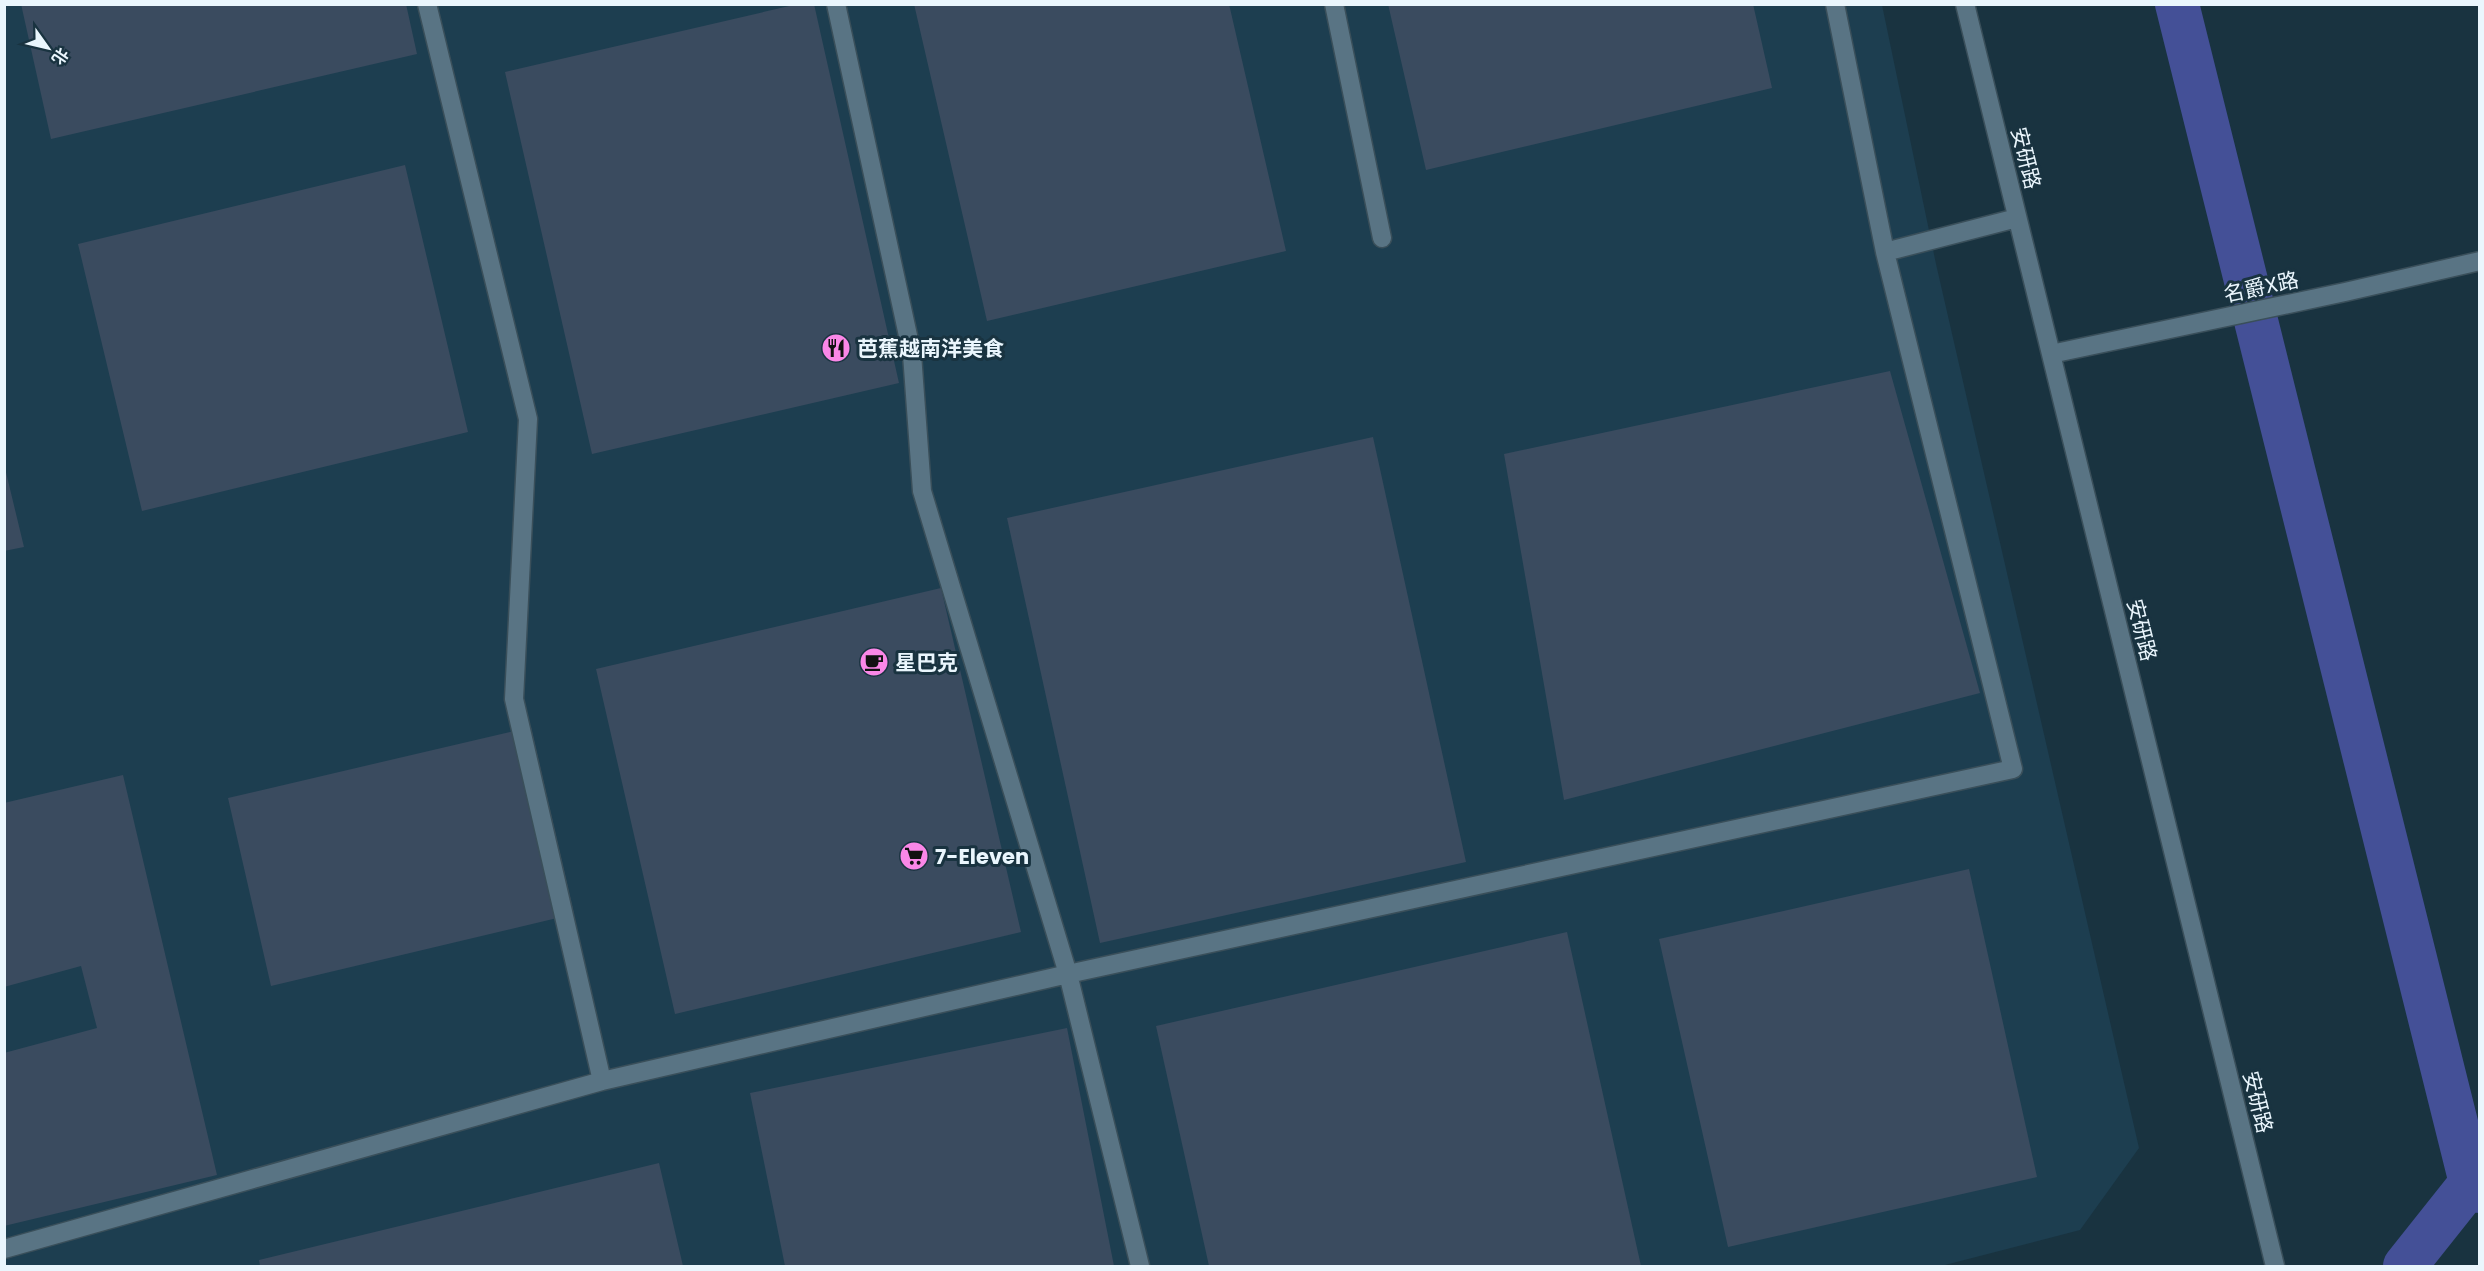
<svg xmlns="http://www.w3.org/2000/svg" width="2484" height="1271" font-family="Poppins,'Noto Sans SC',sans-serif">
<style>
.built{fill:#1d3e50}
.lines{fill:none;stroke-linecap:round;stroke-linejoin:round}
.canal{stroke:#445097;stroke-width:44}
.building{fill:#3a4b5f}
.minor-casing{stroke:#3a4f5a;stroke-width:21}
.minor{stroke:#597484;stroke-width:18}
.labels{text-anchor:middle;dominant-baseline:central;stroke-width:6;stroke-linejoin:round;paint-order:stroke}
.street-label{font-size:21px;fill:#eaf6fd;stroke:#193340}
.poi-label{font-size:21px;font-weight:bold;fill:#eaf6fd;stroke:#193340;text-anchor:start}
</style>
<rect width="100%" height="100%" fill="#193340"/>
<!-- built -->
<path class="built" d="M5 5H1882L1936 264 2139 1148 2080 1230 1941 1266H5Z"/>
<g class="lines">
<!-- canal -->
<path class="canal" d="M2177 4 2471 1183 2480 1191
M2405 1266 2471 1183"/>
</g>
<!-- building -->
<path class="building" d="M21 4H406L417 54 51 139Z
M798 4H814L899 383 592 454 505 72Z
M914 4H1229L1286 251 987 321Z
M1388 4H1753L1772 88 1426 170Z
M405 165 468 432 142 511 78 244Z
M1890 371 1980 693 1564 800 1504 454Z
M1373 437 1466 862 1100 943 1007 518Z
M4 464 24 547 4 551Z
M941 588 1021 932 675 1014 596 669Z
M531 727 574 914 271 986 228 798Z
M123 775 217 1175 4 1226V1053L97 1028 81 966 4 987V803Z
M1969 869 2037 1177 1728 1247 1659 939Z
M1567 932 1641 1266H1209L1156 1026Z
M1067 1028 1114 1266H785L750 1093Z
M659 1163 683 1266H260L259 1260Z"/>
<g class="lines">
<!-- minor casing -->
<g class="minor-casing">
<path id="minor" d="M427 4 528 419 514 699 602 1081
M836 4 912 354 922 491 1068 974 1140 1266
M1334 4 1382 238
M1835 4 1885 252 2017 218
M1965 4 2275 1266
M2051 354 2345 292 2480 261
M4 1249 602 1081 1068 974 2013 769 1885 252"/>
</g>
<!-- minor -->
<use href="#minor" class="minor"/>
</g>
<!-- icons -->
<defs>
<g id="restaurant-disc" transform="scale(1.5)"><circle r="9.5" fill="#fa87e7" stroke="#193340"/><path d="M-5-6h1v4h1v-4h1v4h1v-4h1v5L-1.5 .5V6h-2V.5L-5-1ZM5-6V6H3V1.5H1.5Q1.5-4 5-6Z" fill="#111"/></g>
<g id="cafe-disc" transform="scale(1.5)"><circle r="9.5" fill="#fa87e7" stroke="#193340"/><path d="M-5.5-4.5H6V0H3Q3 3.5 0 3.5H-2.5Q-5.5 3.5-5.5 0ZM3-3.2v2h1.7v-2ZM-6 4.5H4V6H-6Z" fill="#111"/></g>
<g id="supermarket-disc" transform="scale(1.5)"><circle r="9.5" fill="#fa87e7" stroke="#193340"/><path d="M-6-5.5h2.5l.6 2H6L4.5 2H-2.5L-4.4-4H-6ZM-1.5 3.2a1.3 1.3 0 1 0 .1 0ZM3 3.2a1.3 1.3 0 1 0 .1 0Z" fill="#111"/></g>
</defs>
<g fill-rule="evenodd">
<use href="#restaurant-disc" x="836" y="348"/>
<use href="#cafe-disc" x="874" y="662"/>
<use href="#supermarket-disc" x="914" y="856"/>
</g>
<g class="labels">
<!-- street labels -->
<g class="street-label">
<text transform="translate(2026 158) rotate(76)">安研路</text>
<text transform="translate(2261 287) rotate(-12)">名爵X路</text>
<text transform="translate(2142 630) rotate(76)">安研路</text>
<text transform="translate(2258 1102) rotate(76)">安研路</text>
</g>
<!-- poi labels -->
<g class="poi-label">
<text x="857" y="348">芭蕉越南洋美食</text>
<text x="895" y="662">星巴克</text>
<text x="935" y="856">7-Eleven</text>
</g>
</g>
<!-- border -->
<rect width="2484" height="1271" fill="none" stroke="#eaf6fd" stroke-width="12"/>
<!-- north arrow -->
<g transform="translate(48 48) rotate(124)" stroke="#193340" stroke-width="4.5" paint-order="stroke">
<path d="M0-4.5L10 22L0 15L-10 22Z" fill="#eaf6fd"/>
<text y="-9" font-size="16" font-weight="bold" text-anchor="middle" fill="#eaf6fd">北</text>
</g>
</svg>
